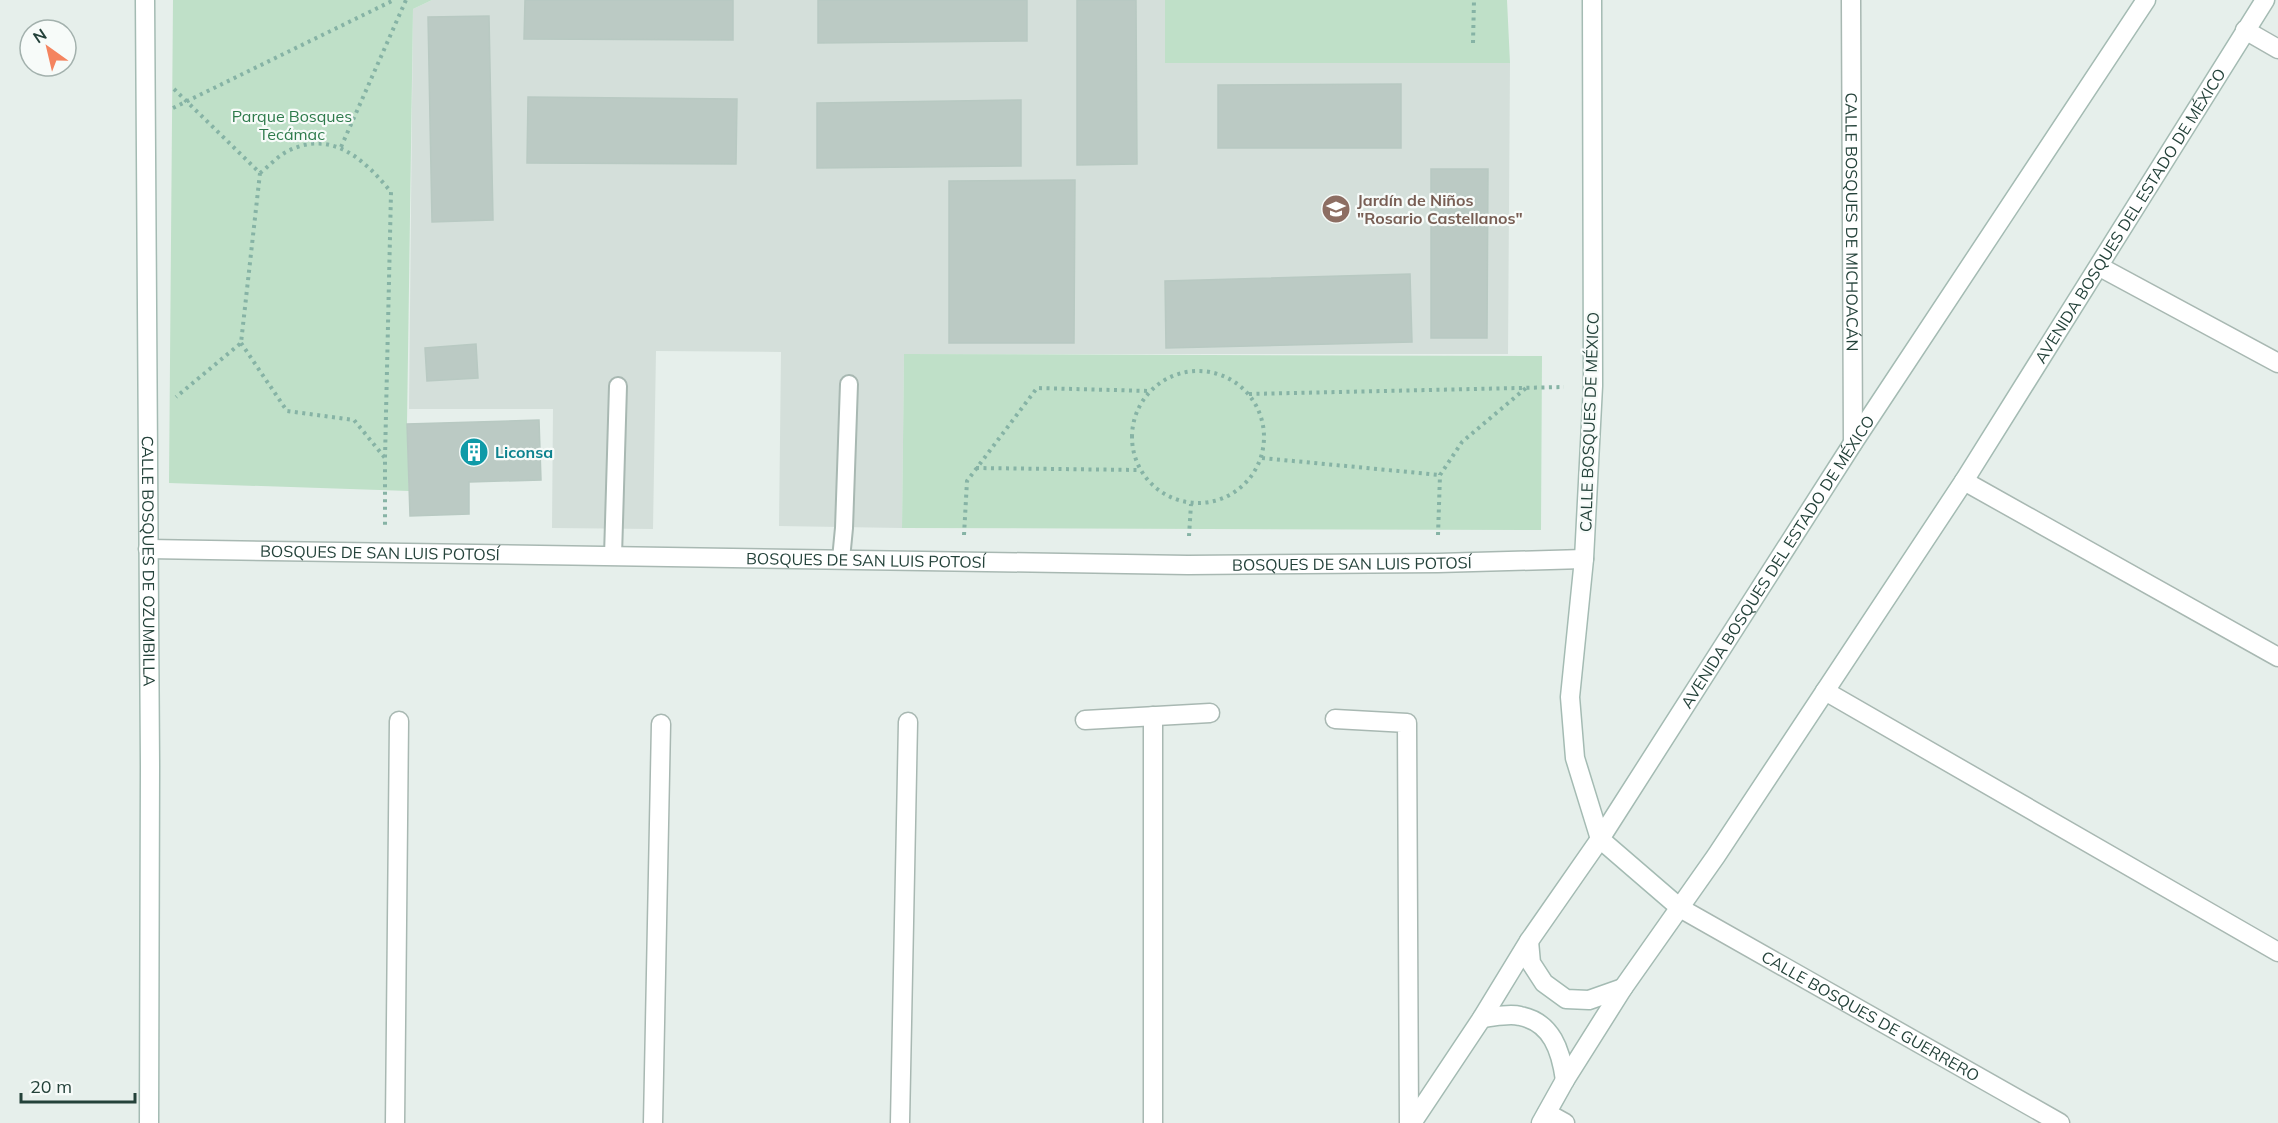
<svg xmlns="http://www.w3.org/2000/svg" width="2278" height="1123" font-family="Mulish,sans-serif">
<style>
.built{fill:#d4dfda}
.green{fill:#bfe0c8}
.building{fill:#bbcac4;stroke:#b8c9c2;stroke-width:1.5}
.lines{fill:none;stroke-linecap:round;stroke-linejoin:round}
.lane-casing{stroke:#a8b8b2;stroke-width:20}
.street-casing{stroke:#a8b8b2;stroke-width:21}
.secondary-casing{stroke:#a4bbb3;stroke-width:21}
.path{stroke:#86b3a5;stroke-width:4;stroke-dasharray:3 4.5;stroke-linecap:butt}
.lane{stroke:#fff;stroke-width:16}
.street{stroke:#fff;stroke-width:18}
.secondary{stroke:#fff;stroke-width:18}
.labels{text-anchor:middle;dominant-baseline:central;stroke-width:4.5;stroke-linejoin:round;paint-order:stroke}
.park-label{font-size:16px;fill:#2d7a4b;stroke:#f7fbf9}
.education-label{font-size:16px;font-weight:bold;fill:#785e54;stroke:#f7fbf9;text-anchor:start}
.street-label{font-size:16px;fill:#24423a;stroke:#f7fbf9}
.culture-label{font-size:16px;font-weight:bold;fill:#0d838f;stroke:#f7fbf9;text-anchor:start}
</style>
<rect width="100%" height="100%" fill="#e6efeb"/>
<!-- built -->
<path class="built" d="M432 0H1165V63H1510L1508 354H904L902 528 779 526 781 352 656 351 653 529 552 528 553 409H409L413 9Z"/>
<!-- green -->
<path class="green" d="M173 0H432L413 9 407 424 409 491 169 483Z
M1165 0H1507L1510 63H1165Z
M904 354 1542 356 1541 530 902 528Z"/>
<!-- building -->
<path class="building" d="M525 0H733V40L524 39Z
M818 0H1027V41L818 43Z
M1077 0H1136L1137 164 1077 165Z
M489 16 493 220 432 222 428 17Z
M1401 84V148H1218V85Z
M528 97 737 99 736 164 527 163Z
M1021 100V166L817 168V103Z
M1431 169H1488L1487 338H1431Z
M1075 180 1074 343H949V181Z
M1410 274 1412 342 1166 348 1165 281Z
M476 344 478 378 427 381 425 348Z
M539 420 541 480 469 482V514L410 516 407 424Z"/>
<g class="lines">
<!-- lane casing -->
<g class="lane-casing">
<path id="lane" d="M613 556 618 386
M841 559 844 528 849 384"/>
</g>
<!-- street casing -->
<g class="street-casing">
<g id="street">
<path id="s1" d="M1851 0 1853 443"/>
<path d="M2245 30 2278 49"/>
<path d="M2100 267 2278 363"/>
<path d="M1964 481 2278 657"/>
<path id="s2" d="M148 549 1188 565 1438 563 1584 559"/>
<path d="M1825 691 2278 952"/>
<path d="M1153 716V1123"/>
<path d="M1335 719 1407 723 1409 1123"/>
<path d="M1085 720 1210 713"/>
<path id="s3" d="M1680 908 2060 1123"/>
<path d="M1547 1113 1565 1123"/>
<path d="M395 1123 399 721"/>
<path d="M653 1123 661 724"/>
<path d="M900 1123 908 722"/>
</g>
</g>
<!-- secondary casing -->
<g class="secondary-casing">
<g id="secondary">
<path id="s4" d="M145 0 150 766 149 1123"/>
<path d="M1592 0 1593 386 1584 559 1570 697 1575 758 1600 839 1680 908"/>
<path d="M1529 941 1531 963 1544 983 1566 999 1589 1000 1623 988"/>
<path d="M1482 1018C1494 1017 1509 1013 1520 1016 1552 1022 1561 1051 1565 1080"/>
<path id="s5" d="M1412 1123 1482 1018 1529 941 1600 839 1853 443 2146 0"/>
<path id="s6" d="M1541 1123 1565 1080 1623 988 1716 856 1964 481 2265 0"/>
</g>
</g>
<!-- path -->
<path class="path" d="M1473 43 1474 0
M174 89 260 173 241 343 176 397
M173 108 394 0
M341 147 406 0
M260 173C268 167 277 157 286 152 331 128 364 159 391 192L385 458
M241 343 287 411 354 420 385 458V525
M1132 437a66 66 0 1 1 132 0a66 66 0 1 1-132 0Z
M1249 394 1564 387
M1262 458 1440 475
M976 468 1139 470
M964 535 967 481 1037 388 1150 391
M1438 535 1440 475 1462 442 1526 388
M1189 536 1191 504"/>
<!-- lane -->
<use href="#lane" class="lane"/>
<!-- street -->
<use href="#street" class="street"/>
<!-- secondary -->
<use href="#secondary" class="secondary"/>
</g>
<!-- icons -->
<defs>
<g id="school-disc" transform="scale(1.5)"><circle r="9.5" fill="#8d6e63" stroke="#f7fbf9"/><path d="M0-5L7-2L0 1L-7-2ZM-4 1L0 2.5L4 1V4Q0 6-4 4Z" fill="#fff"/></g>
<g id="building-disc" transform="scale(1.5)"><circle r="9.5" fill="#0f9aa8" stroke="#f7fbf9"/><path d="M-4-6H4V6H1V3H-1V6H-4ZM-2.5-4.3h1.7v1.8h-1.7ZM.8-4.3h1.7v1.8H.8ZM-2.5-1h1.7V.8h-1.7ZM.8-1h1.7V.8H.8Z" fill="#fff"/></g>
</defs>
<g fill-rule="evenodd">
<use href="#school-disc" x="1336" y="209"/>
<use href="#building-disc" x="474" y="452"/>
</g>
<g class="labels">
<!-- park labels -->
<g class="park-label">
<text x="292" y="116">Parque Bosques<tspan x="292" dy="18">Tecámac</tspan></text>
</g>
<!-- education labels -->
<g class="education-label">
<text x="1357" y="200">Jardín de Niños<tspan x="1357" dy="18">"Rosario Castellanos"</tspan></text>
</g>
<!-- street labels -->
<g class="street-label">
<text stroke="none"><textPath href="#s6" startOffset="1082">AVENIDA BOSQUES DEL ESTADO DE MÉXICO</textPath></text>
<text stroke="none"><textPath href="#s1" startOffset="222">CALLE BOSQUES DE MICHOACÁN</textPath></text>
<text transform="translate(1589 422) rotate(-88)">CALLE BOSQUES DE MÉXICO</text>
<text stroke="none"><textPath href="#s2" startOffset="232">BOSQUES DE SAN LUIS POTOSÍ</textPath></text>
<text stroke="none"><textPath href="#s2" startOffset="718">BOSQUES DE SAN LUIS POTOSÍ</textPath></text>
<text stroke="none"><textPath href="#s4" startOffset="561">CALLE BOSQUES DE OZUMBILLA</textPath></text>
<text stroke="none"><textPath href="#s5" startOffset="670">AVENIDA BOSQUES DEL ESTADO DE MÉXICO</textPath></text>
<text stroke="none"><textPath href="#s2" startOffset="1204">BOSQUES DE SAN LUIS POTOSÍ</textPath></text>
<text stroke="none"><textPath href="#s3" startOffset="219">CALLE BOSQUES DE GUERRERO</textPath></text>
</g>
<!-- culture labels -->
<g class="culture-label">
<text x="495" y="452">Liconsa</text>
</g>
</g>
<!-- north arrow -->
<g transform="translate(48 48) rotate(326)"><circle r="28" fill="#f7fbf9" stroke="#a3b1ad" stroke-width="1.5"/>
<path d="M0-4.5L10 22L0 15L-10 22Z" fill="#f4845f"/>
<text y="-9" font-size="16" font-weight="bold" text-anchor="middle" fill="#24423a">N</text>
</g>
<!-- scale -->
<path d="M21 1093v9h114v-9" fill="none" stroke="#24423a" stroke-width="3"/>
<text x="30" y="1093" font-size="18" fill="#24423a" stroke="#f7fbf9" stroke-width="4.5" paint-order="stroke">20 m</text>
</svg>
